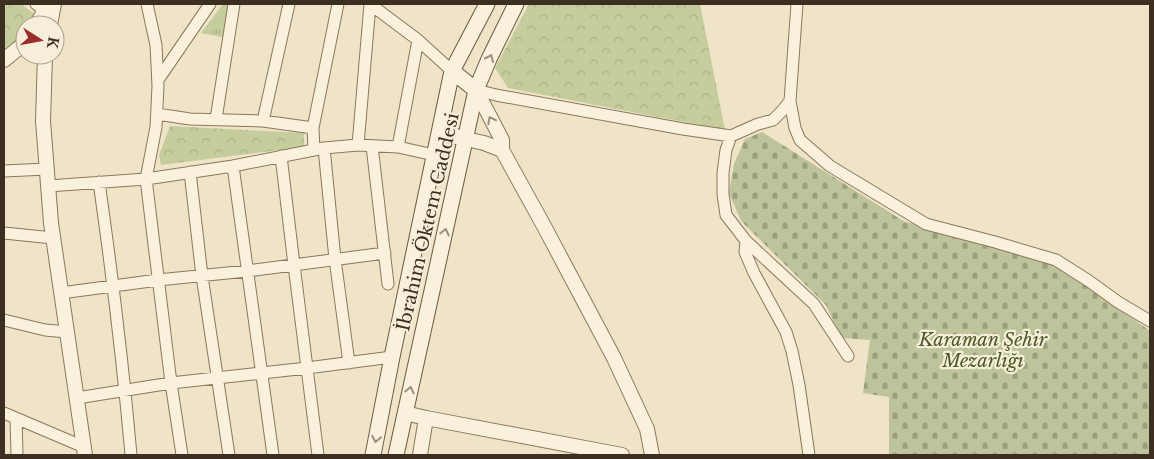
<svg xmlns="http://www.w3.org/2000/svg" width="1154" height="459" font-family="'Libre Baskerville',serif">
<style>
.grass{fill:url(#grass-tufts)}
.cemetery{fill:url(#cemetery-stones)}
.park{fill:url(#park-crowns)}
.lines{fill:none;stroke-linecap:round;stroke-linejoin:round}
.minor-casing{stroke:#8b775d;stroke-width:13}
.tertiary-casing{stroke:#8b775d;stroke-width:16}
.secondary-casing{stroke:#6d5840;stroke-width:17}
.minor{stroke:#f9f1dc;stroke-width:11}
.tertiary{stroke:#f9f1dc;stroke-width:14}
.secondary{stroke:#f9f1dc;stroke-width:15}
.oneway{stroke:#9a907e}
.labels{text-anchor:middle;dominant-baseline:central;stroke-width:4.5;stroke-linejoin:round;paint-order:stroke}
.street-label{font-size:18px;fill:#3c2e20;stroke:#f6eed8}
.park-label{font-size:18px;font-style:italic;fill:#4b5827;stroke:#f6eed8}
</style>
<defs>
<pattern id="grass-tufts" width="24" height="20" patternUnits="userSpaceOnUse" patternTransform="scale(1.25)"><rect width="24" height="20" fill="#c6cd9c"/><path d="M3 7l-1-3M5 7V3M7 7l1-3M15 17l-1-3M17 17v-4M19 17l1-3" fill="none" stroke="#abb086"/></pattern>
<pattern id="cemetery-stones" width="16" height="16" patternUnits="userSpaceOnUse" patternTransform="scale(1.25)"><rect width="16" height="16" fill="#bdc39a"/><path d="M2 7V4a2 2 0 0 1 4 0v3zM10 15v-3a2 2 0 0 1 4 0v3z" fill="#9b9f7d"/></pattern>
<pattern id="park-crowns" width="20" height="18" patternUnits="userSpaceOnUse" patternTransform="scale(1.25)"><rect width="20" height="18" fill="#c6cd9c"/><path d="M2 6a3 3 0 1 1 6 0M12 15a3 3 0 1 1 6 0" fill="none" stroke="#abb086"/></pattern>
</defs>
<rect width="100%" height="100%" fill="#efe4c8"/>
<!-- grass -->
<path class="grass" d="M223 4H233L226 38 201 33Z"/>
<!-- cemetery -->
<path class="cemetery" d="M762 132 905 222 964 234 1057 264 1150 331V455H889V397L863 393 870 340 841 338 826 305 741 221 729 193 734 164 745 139Z"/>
<!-- park -->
<path class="park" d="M4 4H21L36 15 29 25H25C25 37 13 43 4 49Z
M529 4H700L725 130 508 88 495 68Z
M170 126 304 133V147L161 165 159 155Z"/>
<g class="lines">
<!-- minor casing -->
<g class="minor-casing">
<path id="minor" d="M36 4 45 11
M147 4 156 45 158 86 156 127 146 179 171 383 182 455
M370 4 418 40 452 71
M158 80 210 4
M476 90 496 95 683 129 731 136 758 124 773 120 782 111 790 101 797 4
M790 101 795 128 800 140 830 166 926 224 995 242 1056 260 1089 281 1118 302 1150 321
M157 114 190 119 263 121 313 128
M216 119 234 4
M263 121 289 4
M731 136 726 150 723 173V194L726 215 746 241 814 304 848 356
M358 145 370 4
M372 146 388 284
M398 147 418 40
M324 148 335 259 349 363
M314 150 313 128 338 4
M281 156 294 265 318 455
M233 166 273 455
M4 171 47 169
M190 172 202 276 229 455
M99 182C112 273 123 364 131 455
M48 186 146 179 233 166 324 148 358 145 398 147 434 155
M4 233 53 238
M746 241 745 252 754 273 786 332 792 351 799 385 809 455
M61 293 158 280 247 271 385 253
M4 320 45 330 67 332
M77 398 171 383 307 368 392 357
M4 413 84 447
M16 418 17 455"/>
</g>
<!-- tertiary casing -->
<g class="tertiary-casing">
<path id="tertiary" d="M36 25 49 4
M50 25 54 4
M45 55 43 121 51 223 85 455
M4 60 25 43
M476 90 502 140V150L545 228 614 358 647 429 652 455
M466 139 484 143 502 150
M405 413 426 418 420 455
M426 418 622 455"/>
</g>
<!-- secondary casing -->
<g class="secondary-casing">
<path id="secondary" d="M452 71 476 90
M440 129 450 135 466 139
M373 455 392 357 452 71 487 4
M396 455 476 90 489 59 516 4"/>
</g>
<!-- minor -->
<use href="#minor" class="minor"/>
<!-- tertiary -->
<use href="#tertiary" class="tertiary"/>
<!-- secondary -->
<use href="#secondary" class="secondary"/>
</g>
<!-- one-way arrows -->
<defs><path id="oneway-chevron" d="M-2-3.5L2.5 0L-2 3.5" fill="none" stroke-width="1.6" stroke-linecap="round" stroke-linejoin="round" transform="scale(1.25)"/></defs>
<g class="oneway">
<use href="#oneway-chevron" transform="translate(490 58) rotate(-66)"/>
<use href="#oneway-chevron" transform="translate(491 120) rotate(-117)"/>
<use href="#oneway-chevron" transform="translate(445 232) rotate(-77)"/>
<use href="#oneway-chevron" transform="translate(410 390) rotate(-77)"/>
<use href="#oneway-chevron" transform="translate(376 439) rotate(101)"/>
</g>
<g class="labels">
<!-- street labels -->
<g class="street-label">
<text transform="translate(428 222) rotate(-77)">İbrahim Öktem Caddesi</text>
</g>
<!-- park labels -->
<g class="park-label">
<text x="983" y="340">Karaman Şehir<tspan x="983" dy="21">Mezarlığı</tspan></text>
</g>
</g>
<!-- border -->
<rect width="1154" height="459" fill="none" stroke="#3c2e20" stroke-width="10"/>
<!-- north arrow -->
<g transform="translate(40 40) rotate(101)"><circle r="24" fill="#f6eed8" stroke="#aca18e"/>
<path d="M0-4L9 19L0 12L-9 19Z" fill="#9b2e2d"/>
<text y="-8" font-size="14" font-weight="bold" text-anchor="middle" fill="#3c2e20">K</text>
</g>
</svg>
